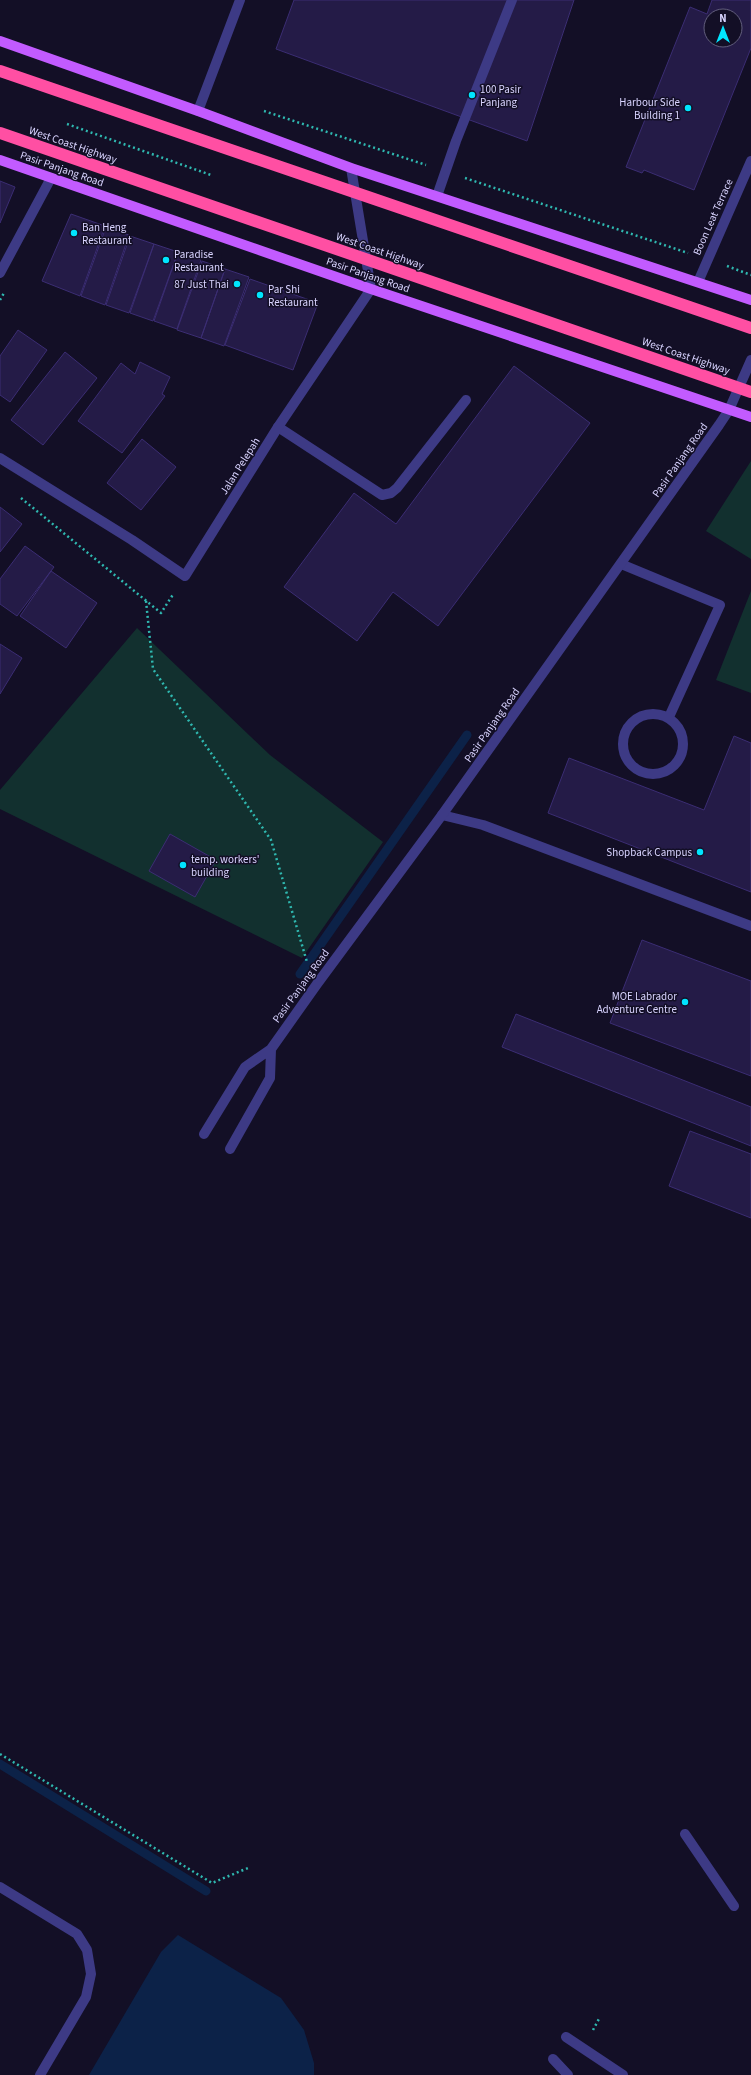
<svg xmlns="http://www.w3.org/2000/svg" width="751" height="2075" font-family="'Source Sans 3',sans-serif">
<style>
.green{fill:#12302f}
.water{fill:#0c2248}
.lines{fill:none;stroke-linecap:round;stroke-linejoin:round}
.stream{stroke:#0c2248;stroke-width:9}
.building{fill:#241b47;stroke:#3b2d73;fill-rule:evenodd}
.path{stroke:#2fb8b0;stroke-width:2.5;stroke-dasharray:2 3;stroke-linecap:butt}
.lane{stroke:#3d3a85;stroke-width:10}
.street{stroke:#3d3a85;stroke-width:10}
.primary{stroke:#c25bff;stroke-width:10}
.highway-bridge{stroke:#ff4fa3;stroke-width:12}
.poi-dot{fill:#00e5ff;stroke:#130f26;stroke-width:1.5}
.labels{text-anchor:middle;dominant-baseline:central;stroke-width:3;stroke-linejoin:round;paint-order:stroke}
.poi-label{font-size:11px;fill:#d9d4ff;stroke:#130f26;text-anchor:start}
.street-label{font-size:11px;fill:#d9d4ff;stroke:#130f26}
</style>
<rect width="100%" height="100%" fill="#130f26"/>
<!-- green -->
<path class="green" d="M751 461V559L706 531Z
M751 591V693L716 680Z
M137 628 270 755 383 842 302 958 0 809V790Z"/>
<!-- water -->
<path class="water" d="M178 1935 281 1998 304 2030 314 2063V2075H89L161 1952Z"/>
<g class="lines">
<!-- stream -->
<path class="stream" d="M300 974 467 735
M0 1764 206 1891"/>
</g>
<!-- building -->
<path class="building" d="M294 0H574L527 141 276 49Z
M712 0H751V48L694 190 644 170 642 173 626 167 690 7 707 14ZM711 16H735V40H711Z
M0 181 15 187 0 223Z
M71 214 105 226 80 296 42 281Z
M106 227 129 235 105 305 81 296Z
M130 236 154 244 129 313 106 305Z
M154 244 178 252 153 321 130 313Z
M178 252 201 260 177 329 154 321Z
M202 261 225 269 201 338 177 330Z
M225 269 249 277 224 346 201 338Z
M250 279 318 303 293 370 225 345Z
M18 330 47 350 10 402 0 395V356Z
M65 352 97 378 43 445 11 420Z
M140 362 170 377 162 394 165 396 122 453 78 421 121 363 135 374Z
M514 366 590 423 438 626 393 592 357 641 284 587 354 493 396 524Z
M142 439 176 467 141 510 107 483Z
M0 507 22 524 0 552Z
M25 546 54 567 17 616 0 604V579Z
M51 571 97 603 66 648 20 616Z
M0 644 22 658 0 694Z
M734 736 751 743V892L548 813 569 758 704 810Z
M170 834 216 860 195 897 149 871Z
M642 940 751 981V1076L610 1023Z
M516 1014 751 1107V1146L502 1047Z
M690 1131 751 1154V1218L669 1186Z"/>
<g class="lines">
<!-- path -->
<path class="path" d="M264 111 426 165
M67 124 211 175
M465 178 688 253
M727 266 751 275
M0 300 4 293
M21 498 161 613 174 593
M146 601 153 669 271 840 307 962
M0 1754 212 1883 248 1868
M593 2030 600 2017"/>
<!-- lane -->
<path class="lane" d="M437 196 456 141 512 0
M278 427 382 495 391 493 397 488 466 400
M621 564 720 605 669 717
M623 744a30 30 0 1 1 60 0a30 30 0 1 1-60 0Z
M442 815 483 825 751 926
M685 1834 734 1906
M0 1887 77 1934 87 1950 91 1974 86 1997 40 2075
M566 2037 623 2075
M553 2059 568 2075"/>
<!-- street -->
<path class="street" d="M198 111 240 0
M0 273 51 178
M698 282 751 161
M0 458 132 540 185 576 278 427 371 289 351 168
M204 1134 245 1067 271 1049 317 984 442 815 719 425 729 410 751 360
M230 1149 270 1078 271 1049"/>
<!-- primary -->
<path class="primary" d="M0 41 198 111 351 168 751 300
M0 160 371 289 751 417"/>
<!-- highway-bridge -->
<path class="highway-bridge" d="M0 71 751 328
M0 133 751 392"/>
</g>
<!-- markers -->
<g class="poi-dot">
<circle cx="472" cy="95" r="4"/>
<circle cx="688" cy="108" r="4"/>
<circle cx="74" cy="233" r="4"/>
<circle cx="166" cy="260" r="4"/>
<circle cx="237" cy="284" r="4"/>
<circle cx="260" cy="295" r="4"/>
<circle cx="700" cy="852" r="4"/>
<circle cx="183" cy="865" r="4"/>
<circle cx="685" cy="1002" r="4"/>
</g>
<g class="labels">
<!-- poi labels -->
<g class="poi-label">
<text x="480" y="89">100 Pasir<tspan x="480" dy="13">Panjang</tspan></text>
<text x="680" y="102" text-anchor="end">Harbour Side<tspan x="680" dy="13">Building 1</tspan></text>
<text x="82" y="227">Ban Heng<tspan x="82" dy="13">Restaurant</tspan></text>
<text x="174" y="254">Paradise<tspan x="174" dy="13">Restaurant</tspan></text>
<text x="229" y="284" text-anchor="end">87 Just Thai</text>
<text x="268" y="289">Par Shi<tspan x="268" dy="13">Restaurant</tspan></text>
<text x="692" y="852" text-anchor="end">Shopback Campus</text>
<text x="191" y="859">temp. workers'<tspan x="191" dy="13">building</tspan></text>
<text x="677" y="996" text-anchor="end">MOE Labrador<tspan x="677" dy="13">Adventure Centre</tspan></text>
</g>
<!-- street labels -->
<g class="street-label">
<text transform="translate(73 145) rotate(19)">West Coast Highway</text>
<text transform="translate(62 169) rotate(19)">Pasir Panjang Road</text>
<text transform="translate(713 217) rotate(-66)">Boon Leat Terrace</text>
<text transform="translate(380 251) rotate(19)">West Coast Highway</text>
<text transform="translate(368 275) rotate(19)">Pasir Panjang Road</text>
<text transform="translate(686 356) rotate(19)">West Coast Highway</text>
<text transform="translate(680 460) rotate(-55)">Pasir Panjang Road</text>
<text transform="translate(240 466) rotate(-58)">Jalan Pelepah</text>
<text transform="translate(492 725) rotate(-55)">Pasir Panjang Road</text>
<text transform="translate(301 986) rotate(-54)">Pasir Panjang Road</text>
</g>
</g>
<!-- north arrow -->
<g transform="translate(723 28)"><circle r="19" fill="#130f26" stroke="#625e7d"/>
<path d="M0-3L7 15L0 10L-7 15Z" fill="#00e5ff"/>
<text y="-6" font-size="11" font-weight="bold" text-anchor="middle" fill="#d9d4ff">N</text>
</g>
</svg>
